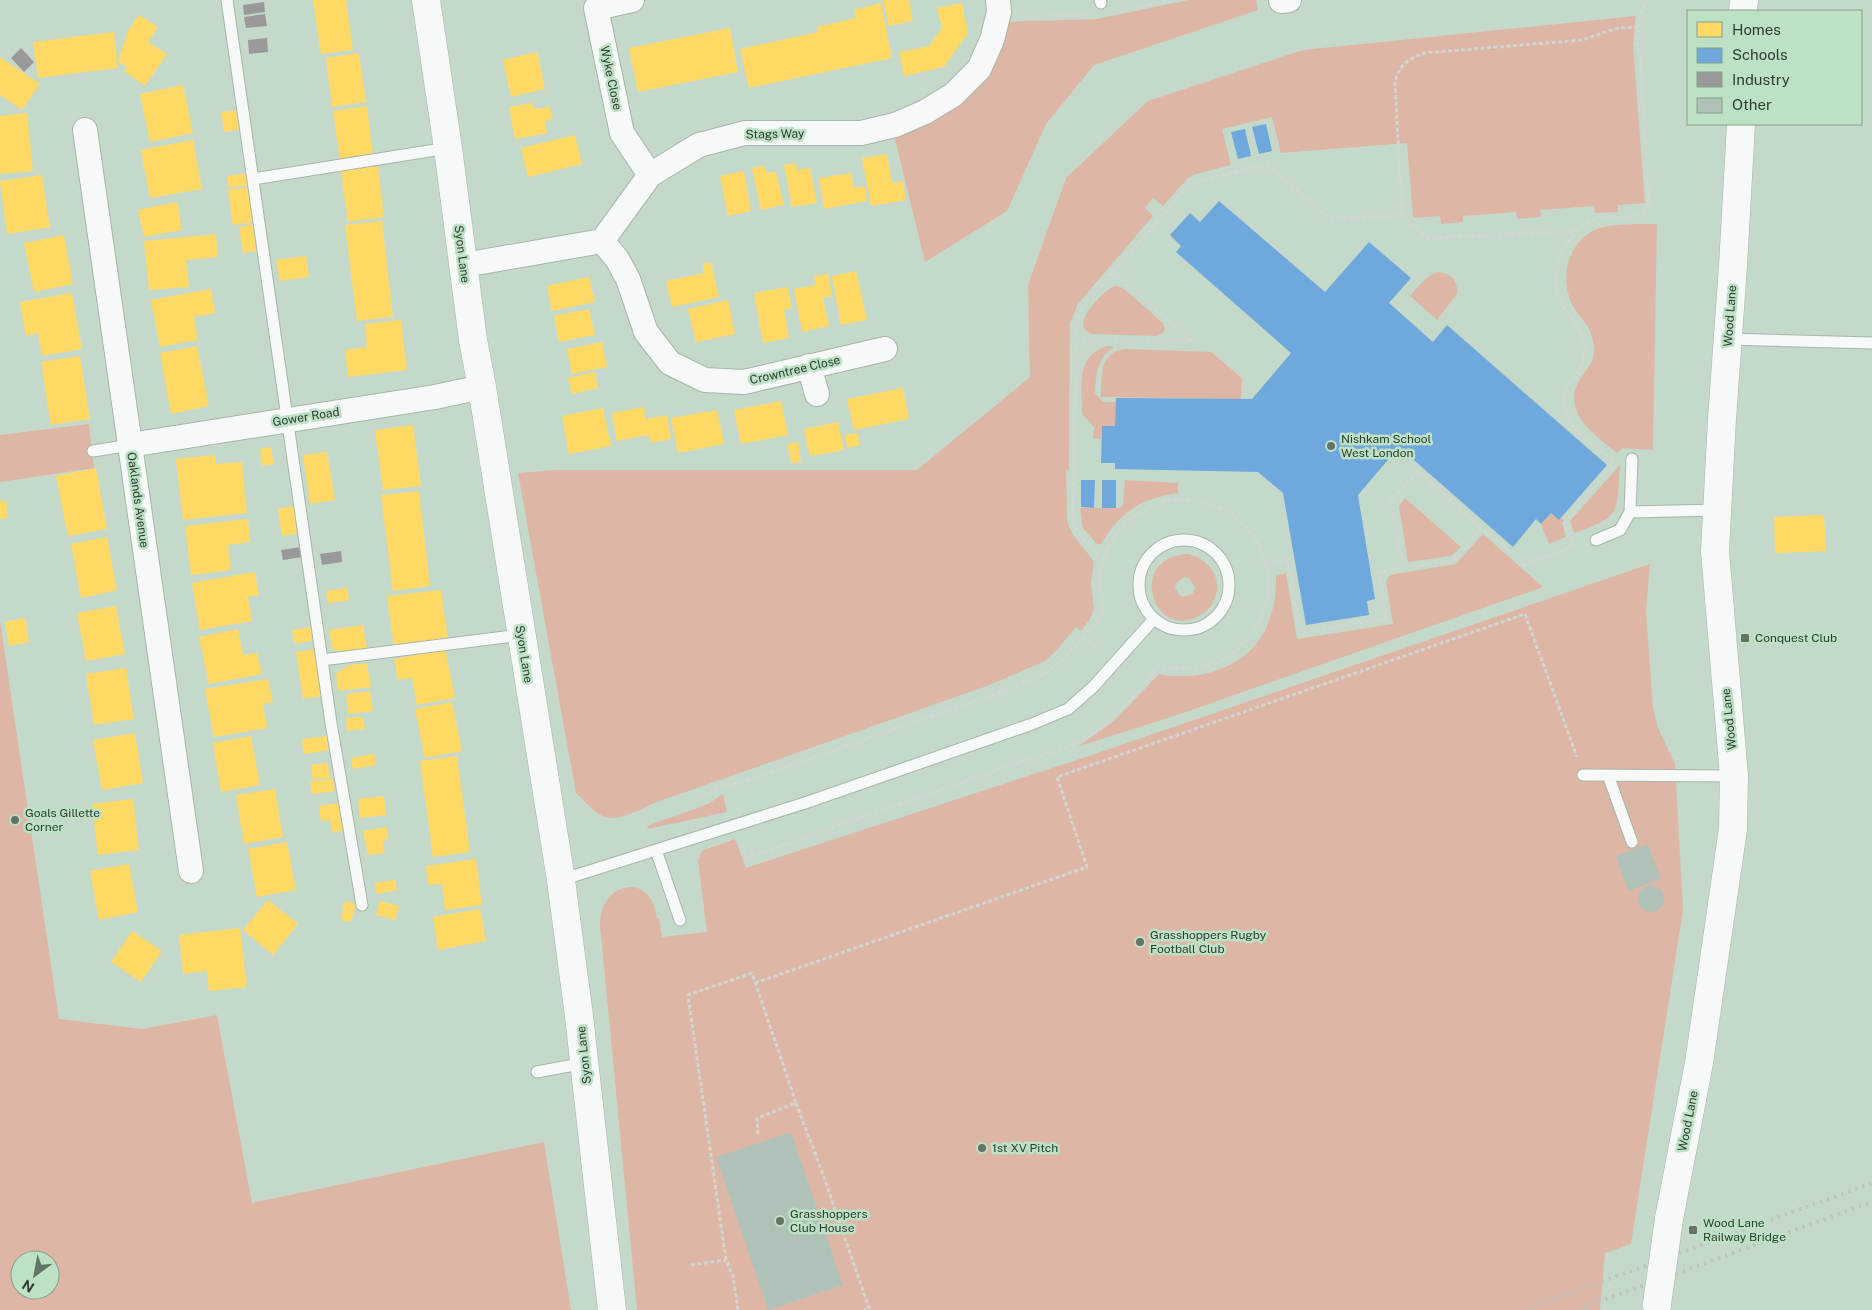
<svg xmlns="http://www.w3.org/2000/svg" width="1872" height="1310" font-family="'Public Sans',sans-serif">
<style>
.green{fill:#ddb6a6;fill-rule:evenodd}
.homes{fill:#ffd966}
.schools{fill:#6fa8dc}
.industry{fill:#999}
.building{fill:#b0c2b8}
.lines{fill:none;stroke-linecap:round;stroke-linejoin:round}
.service-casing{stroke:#a6b6aa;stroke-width:13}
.minor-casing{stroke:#a6b6aa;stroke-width:26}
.tertiary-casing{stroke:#a6b6aa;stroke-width:29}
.secondary-casing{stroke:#a6b6aa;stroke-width:29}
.path{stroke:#d1d6d2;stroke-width:3;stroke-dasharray:4 2.5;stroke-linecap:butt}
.service{stroke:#f6f9f7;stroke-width:11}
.minor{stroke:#f6f9f7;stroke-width:24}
.tertiary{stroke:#f6f9f7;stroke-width:28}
.secondary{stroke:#f6f9f7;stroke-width:28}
.rail{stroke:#bdc3bf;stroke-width:4;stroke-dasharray:2.5 5;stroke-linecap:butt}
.tertiary-bridge-casing{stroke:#a6b6aa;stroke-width:29;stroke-linecap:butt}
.tertiary-bridge{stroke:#f6f9f7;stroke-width:28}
.poi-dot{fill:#637467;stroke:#bde1c5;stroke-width:2}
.labels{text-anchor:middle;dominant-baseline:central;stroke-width:5;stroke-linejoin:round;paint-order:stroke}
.street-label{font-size:12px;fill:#2e3d32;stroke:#bde1c5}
.poi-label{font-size:12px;fill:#2e3d32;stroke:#bde1c5;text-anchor:start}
</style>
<rect width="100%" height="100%" fill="#c5d9ca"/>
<!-- green -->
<path class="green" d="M1189 0H1256L1258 10 1094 65 1046 124 1007 211 925 262 895 139 948 110 1004 22 1097 19Z
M1636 16 1633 45 1645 203 1618 205V212L1595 213 1594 206 1540 210 1541 217 1517 219 1516 212 1463 216V222L1441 224 1440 216 1413 218 1407 143 1281 153 1272 117 1222 129 1231 165 1196 174 1188 178 1163 206 1153 198 1145 208 1153 216 1078 304 1070 323 1069 469 1066 470 1067 519C1070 537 1085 547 1094 562L1091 583 1094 609 1090 619 1081 631 1076 627 1057 650 1045 661 987 686 657 802C645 807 624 819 611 818 598 818 585 801 576 793L518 473 556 470H917L1030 377 1028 285 1066 178 1148 101 1303 50Z
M1637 224H1657L1653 450 1622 448 1617 453C1597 437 1562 413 1578 383 1587 366 1597 364 1593 341 1591 325 1577 316 1571 302 1560 276 1568 242 1595 230 1608 224 1623 225 1637 224Z
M1439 272C1452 274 1458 281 1457 294L1437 320 1410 296C1419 286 1426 275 1439 272Z
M1115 286 1123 288 1163 323 1165 329 1163 333 1156 336 1093 334C1066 328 1103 290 1115 286Z
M1107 346H1113V348C1097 357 1096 376 1095 393L1103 402H1116L1115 426H1102L1101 439 1093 438 1094 427 1082 414C1082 386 1075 356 1107 346Z
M1125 349 1211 352 1242 378 1241 399 1101 397C1102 376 1098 353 1125 349Z
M89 424 94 468 0 482V435Z
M1620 465C1616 513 1623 516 1574 533L1570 521Z
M1125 480 1178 483V493C1142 498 1120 512 1101 544H1097L1083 528 1080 508H1121L1123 505Z
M1405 498 1461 547 1451 556 1408 562 1399 506Z
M1551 513 1559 520 1561 518 1564 520 1562 523 1566 537 1549 544 1541 524Z
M1483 534 1543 587 1183 713 1077 747 1114 721 1159 674C1202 683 1256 665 1270 618 1275 604 1276 590 1276 576L1286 573 1297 639 1393 624 1386 582 1389 576 1394 574 1456 564Z
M1188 554C1209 559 1224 579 1214 600 1211 609 1203 614 1195 618 1150 636 1129 556 1188 554ZM1185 577 1190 579 1195 588 1193 593 1184 597 1179 595 1175 587 1177 582Z
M1650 564 1646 611 1653 708 1658 728 1675 764 1683 910 1631 1244 1605 1253 1600 1310H637L600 925C600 881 652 871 657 918H659L662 937 707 932 698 860 702 851 735 839 746 868 1089 756Z
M0 621 59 1019 142 1029 217 1015 252 1203 544 1142 571 1310H0ZM20 1260H50V1290H20Z
M723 794 727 812 648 829 647 826 708 804Z"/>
<!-- homes -->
<path class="homes" d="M313 0H346L353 50 321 54Z
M883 0H909L913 21 889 26Z
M881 3 892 58 749 88 740 49 818 32 817 27 856 18 854 10Z
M962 3 968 33 944 67 904 76 899 52 929 46 942 28 937 8Z
M139 15 158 27 148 42 167 54 145 86 124 71 127 67 118 61 129 29Z
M730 28 738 72 638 92 629 48Z
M114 32 118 68 38 78 33 42Z
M537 52 545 89 511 97 503 60Z
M359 53 366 102 332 107 326 58Z
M0 57 40 84 22 110 0 95Z
M183 85 193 133 150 142 140 94Z
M532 103 534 109 550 107 553 119 545 121 547 133 515 139 509 107Z
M367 106 373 155 340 159 333 111Z
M239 110 242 129 224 132 221 112Z
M27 113 33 171 0 174V116Z
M575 135 582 164 528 177 521 148Z
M193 140 202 189 150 198 141 150Z
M887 154 892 183 903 181 906 200 871 206 862 158Z
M796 163 797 170 810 168 817 203 792 207 784 165Z
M378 166 384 217 348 222 341 171Z
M765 166 766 173 776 172 784 205 761 210 752 168Z
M744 171 751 211 728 216 720 176Z
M249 173 251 185 229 188 227 176Z
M851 173 854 188 865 186 867 201 824 209 819 178Z
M42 175 50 227 7 234 0 181Z
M251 187 256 222 233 225 228 190Z
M177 202 182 230 144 237 138 210Z
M382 221 393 317 357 321 345 225Z
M256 224 260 250 243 253 239 227Z
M216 234 218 257 186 260 189 287 149 290 144 241Z
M64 235 73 284 34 292 24 243Z
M306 256 309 277 280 281 276 260Z
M711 262 719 297 672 307 666 281 704 273 703 264Z
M856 271 867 320 841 325 832 276Z
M828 274 832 296 823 298 829 326 802 332 794 289 816 285 814 276Z
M589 277 595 302 552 311 547 286Z
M788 287 792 308 784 310 789 338 763 343 754 293Z
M211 289 215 313 194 317 198 340 160 347 151 300Z
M72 293 82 349 42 356 38 333 26 336 20 302Z
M728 300 735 334 696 342 688 309Z
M589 309 595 335 559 342 554 316Z
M401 320 407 370 348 377 345 350 367 347 365 324Z
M602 342 607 367 572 374 567 349Z
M197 346 209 406 171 414 160 353Z
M80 356 90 419 51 425 41 362Z
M595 372 598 388 572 394 568 378Z
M903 388 909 419 854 430 847 399Z
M781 401 788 435 741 444 734 410Z
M644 407 646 419 667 415 671 439 650 443 649 435 617 441 612 413Z
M603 408 611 446 569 454 562 416Z
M717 410 724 444 678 453 671 418Z
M838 422 844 450 810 456 804 429Z
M413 425 421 486 383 490 375 430Z
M857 433 860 445 847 448 845 435Z
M798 442 801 462 791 463 788 444Z
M271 447 274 464 262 466 260 449Z
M327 452 335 500 310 504 303 455Z
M215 455V464L242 462 247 513 183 520 176 459Z
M96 468 107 529 68 536 56 476Z
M419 491 430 586 393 591 381 495Z
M0 501H6L8 518 0 519Z
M296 506 300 533 282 536 278 509Z
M1824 515 1826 551 1775 553 1774 517Z
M248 519 250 542 228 545 231 570 191 575 185 526Z
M107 537 117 590 81 598 71 544Z
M255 572 259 595 248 597 252 621 200 630 192 583Z
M347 588 349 600 328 603 326 591Z
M441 590 448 639 394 646 387 596Z
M116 606 125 654 86 661 77 613Z
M25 618 29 642 9 646 5 622Z
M363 625 367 650 346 653 332 649 329 630Z
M312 627 314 640 295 644 292 630Z
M238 629 243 655 257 653 262 674 209 684 199 637Z
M316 649 323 696 303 699 296 652Z
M445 649 455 698 417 705 412 678 398 680 394 659Z
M367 663 371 687 338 691 336 673 350 665Z
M126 668 134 719 94 725 86 674Z
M268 679 273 702 263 704 267 728 214 737 205 689Z
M370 691 373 711 348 714 346 694Z
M452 702 462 751 425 758 415 709Z
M363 717 365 729 347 731 346 718Z
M135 733 143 783 102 790 93 740Z
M251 736 260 785 221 792 213 743Z
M327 736 329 750 304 754 302 739Z
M374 754 376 765 353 769 351 758Z
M457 756 470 852 433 857 420 761Z
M328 763 330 778 313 780 311 765Z
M333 779 335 791 312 794 310 782Z
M275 789 283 837 244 844 236 795Z
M384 796 386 815 360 818 358 799Z
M133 799 139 850 98 855 92 804Z
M339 803 344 830 332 833 330 820 321 821 319 806Z
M387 827 388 839 383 840 385 853 368 855 363 831Z
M287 842 296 890 257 897 248 849Z
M476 859 482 905 445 910 442 884 428 885 426 866Z
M129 864 138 912 99 920 90 871Z
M395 880 397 890 377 894 375 883Z
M268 900 298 924 273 955 243 930Z
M345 901 356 904 351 922 341 920Z
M380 901 399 906 395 920 376 915Z
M480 909 486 941 438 950 433 917Z
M240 928 247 987 209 991 207 971 183 974 179 935Z
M132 931 162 951 141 982 111 962Z"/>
<!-- schools -->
<path class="schools" d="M1266 124 1272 151 1259 154 1252 127Z
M1245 129 1251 156 1238 159 1231 132Z
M1219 201 1325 292 1369 242 1411 278 1389 303 1433 342 1447 325 1607 465 1559 520 1551 513 1541 524 1536 519 1513 547 1399 447 1358 495 1375 599 1367 601 1369 615 1306 625 1283 493 1258 472 1115 469V463H1101L1102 426H1115L1116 398 1252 399 1291 353 1176 252 1181 246 1170 235 1190 213 1200 222Z
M1081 480H1095L1094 508 1081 507Z
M1102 480H1116V508H1102Z"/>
<!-- industry -->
<path class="industry" d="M264 2 265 12 244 15 243 5Z
M265 14 267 26 246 28 244 17Z
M267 38 268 52 249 54 248 40Z
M21 48 34 62 24 72 11 58Z
M302 547 303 557 283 560 281 550Z
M341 551 342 562 322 565 320 554Z"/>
<!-- building -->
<path class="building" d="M1648 844 1661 879 1628 891 1616 856Z
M1638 899a13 13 0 1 1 26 0a13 13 0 1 1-26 0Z
M791 1132 843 1285 768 1310 716 1157Z"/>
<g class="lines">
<!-- service casing -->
<g class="service-casing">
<path id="service" d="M227 0 331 723 362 905
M1100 0 1101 3
M253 179 448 148
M1728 339 1872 343
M93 451 130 445
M1630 512 1632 459
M1596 540 1620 530 1630 512 1717 510
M1139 585a45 45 0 1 1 90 0a45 45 0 1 1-90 0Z
M322 660 521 635
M1583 775 1734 776
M1608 775 1632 842
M656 850 680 920
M561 880 805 803 1032 724 1068 709 1093 687 1154 619
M537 1072 585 1063"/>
</g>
<!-- minor casing -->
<g class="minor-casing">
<path id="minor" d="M632 0 596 8 622 133 650 175
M1281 1 1289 0
M85 130 191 871
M602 241 617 259 628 279 646 332 670 363 705 380 744 382 885 349
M464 265 602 241 650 175 699 145 745 133H861L895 125 925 112 953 95 979 69 992 40 999 12 998 0
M809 366 817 394
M130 445 435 397 482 387"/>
</g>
<!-- tertiary casing -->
<g class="tertiary-casing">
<path id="tertiary" d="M1743 11 1744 0
M1669 1219 1699 1063 1733 829 1734 776 1715 551 1722 419 1733 266 1741 124"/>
</g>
<!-- secondary casing -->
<g class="secondary-casing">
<path id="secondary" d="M426 0 448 148 473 340 482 387 561 880 579 1016 612 1310"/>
</g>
<!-- path -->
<path class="path" d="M1117 11 1175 0
M1022 17 1088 15
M1402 216 1395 83C1398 65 1408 59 1425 53L1582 40 1618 28 1638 27
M1075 341H1192L1113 272
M1613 461C1601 450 1576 434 1569 420 1564 411 1563 399 1566 390 1568 386 1572 381 1575 377 1582 368 1585 356 1584 345 1583 330 1572 321 1565 309 1550 287 1554 261 1569 241 1575 232 1588 220 1599 218 1616 215 1642 224 1649 203L1638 27 1642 11 1647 0
M1104 559C1091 549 1079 537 1073 521L1076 320 1082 308 1187 187 1202 180 1267 164 1330 219 1402 216 1428 238 1578 231
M1266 563 1288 560 1300 632 1386 619 1379 572 1455 560 1482 528 1525 565 1574 546 1565 522 1613 465
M1404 568 1391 502 1417 471 1482 528
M1083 637 1100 651
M697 798 718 788 749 780 1007 690C1023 683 1040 677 1054 667 1066 658 1076 645 1086 634 1090 629 1098 623 1100 617 1105 605 1100 592 1100 580 1100 543 1131 510 1165 501 1179 498 1194 500 1206 503 1266 520 1288 592 1248 638 1239 649 1226 660 1212 664 1194 669 1177 668 1159 666 1137 694 1113 724 1081 741 1063 750 1042 755 1023 761L746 858 740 842
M755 983 1087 867 1057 777 1525 614 1577 757
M796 1103 824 1177 869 1308 864 1310
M691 1265 726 1260
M738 1310 733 1276 726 1260 688 995 752 973 796 1103 757 1118 758 1136"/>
<!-- service -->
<use href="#service" class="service"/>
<!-- minor -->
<use href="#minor" class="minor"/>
<!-- tertiary -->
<use href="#tertiary" class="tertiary"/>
<!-- secondary -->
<use href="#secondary" class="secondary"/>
<!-- rail -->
<path class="rail" d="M1524 1310 1872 1183
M1577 1310 1872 1202"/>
<!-- tertiary-bridge casing -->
<g class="tertiary-bridge-casing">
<path id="tertiary-bridge" d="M1657 1304 1669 1219"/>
</g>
<!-- tertiary-bridge -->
<use href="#tertiary-bridge" class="tertiary-bridge"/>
</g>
<!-- markers -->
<g class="poi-dot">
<circle cx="1331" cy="446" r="5"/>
<rect x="1740" y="633" width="10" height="10" rx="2.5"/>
<circle cx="15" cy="820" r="5"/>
<circle cx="1140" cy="942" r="5"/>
<circle cx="982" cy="1148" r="5"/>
<circle cx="780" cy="1221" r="5"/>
<rect x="1688" y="1225" width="10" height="10" rx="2.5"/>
</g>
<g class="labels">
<!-- street labels -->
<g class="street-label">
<text transform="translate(611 78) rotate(78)">Wyke Close</text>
<text transform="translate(775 134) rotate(-1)">Stags Way</text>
<text transform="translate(462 254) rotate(83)">Syon Lane</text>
<text transform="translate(1730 316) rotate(-86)">Wood Lane</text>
<text transform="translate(795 370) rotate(-13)">Crowntree Close</text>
<text transform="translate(306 417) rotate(-9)">Gower Road</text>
<text transform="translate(138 500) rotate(82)">Oaklands Avenue</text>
<text transform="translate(524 654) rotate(81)">Syon Lane</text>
<text transform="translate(1729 719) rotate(-96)">Wood Lane</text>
<text transform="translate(584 1055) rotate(-96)">Syon Lane</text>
<text transform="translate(1688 1121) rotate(-79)">Wood Lane</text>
</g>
<!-- poi labels -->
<g class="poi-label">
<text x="1341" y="439">Nishkam School<tspan x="1341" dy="14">West London</tspan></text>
<text x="1755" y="638">Conquest Club</text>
<text x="25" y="813">Goals Gillette<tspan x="25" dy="14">Corner</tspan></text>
<text x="1150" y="935">Grasshoppers Rugby<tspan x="1150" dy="14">Football Club</tspan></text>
<text x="992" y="1148">1st XV Pitch</text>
<text x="790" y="1214">Grasshoppers<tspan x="790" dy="14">Club House</tspan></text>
<text x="1703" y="1223">Wood Lane<tspan x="1703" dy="14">Railway Bridge</tspan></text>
</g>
</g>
<!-- legend -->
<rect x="1687" y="10" width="175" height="115" fill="#bde1c5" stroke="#849f8a"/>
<rect x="1697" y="22" width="25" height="15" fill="#ffd966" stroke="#849f8a"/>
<text x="1732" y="35" font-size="15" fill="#2e3d32">Homes</text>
<rect x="1697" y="48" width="25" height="15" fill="#6fa8dc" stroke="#849f8a"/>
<text x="1732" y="60" font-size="15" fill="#2e3d32">Schools</text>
<rect x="1697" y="72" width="25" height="15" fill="#999999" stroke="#849f8a"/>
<text x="1732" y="85" font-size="15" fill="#2e3d32">Industry</text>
<rect x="1697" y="98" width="25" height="15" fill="#b0c2b8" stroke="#849f8a"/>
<text x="1732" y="110" font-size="15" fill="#2e3d32">Other</text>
<!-- north arrow -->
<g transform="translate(35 1275) rotate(212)"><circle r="24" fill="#bde1c5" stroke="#849f8a"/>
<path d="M0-4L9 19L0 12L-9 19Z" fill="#637467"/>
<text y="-8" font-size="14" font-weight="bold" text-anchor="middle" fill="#2e3d32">N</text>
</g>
</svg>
